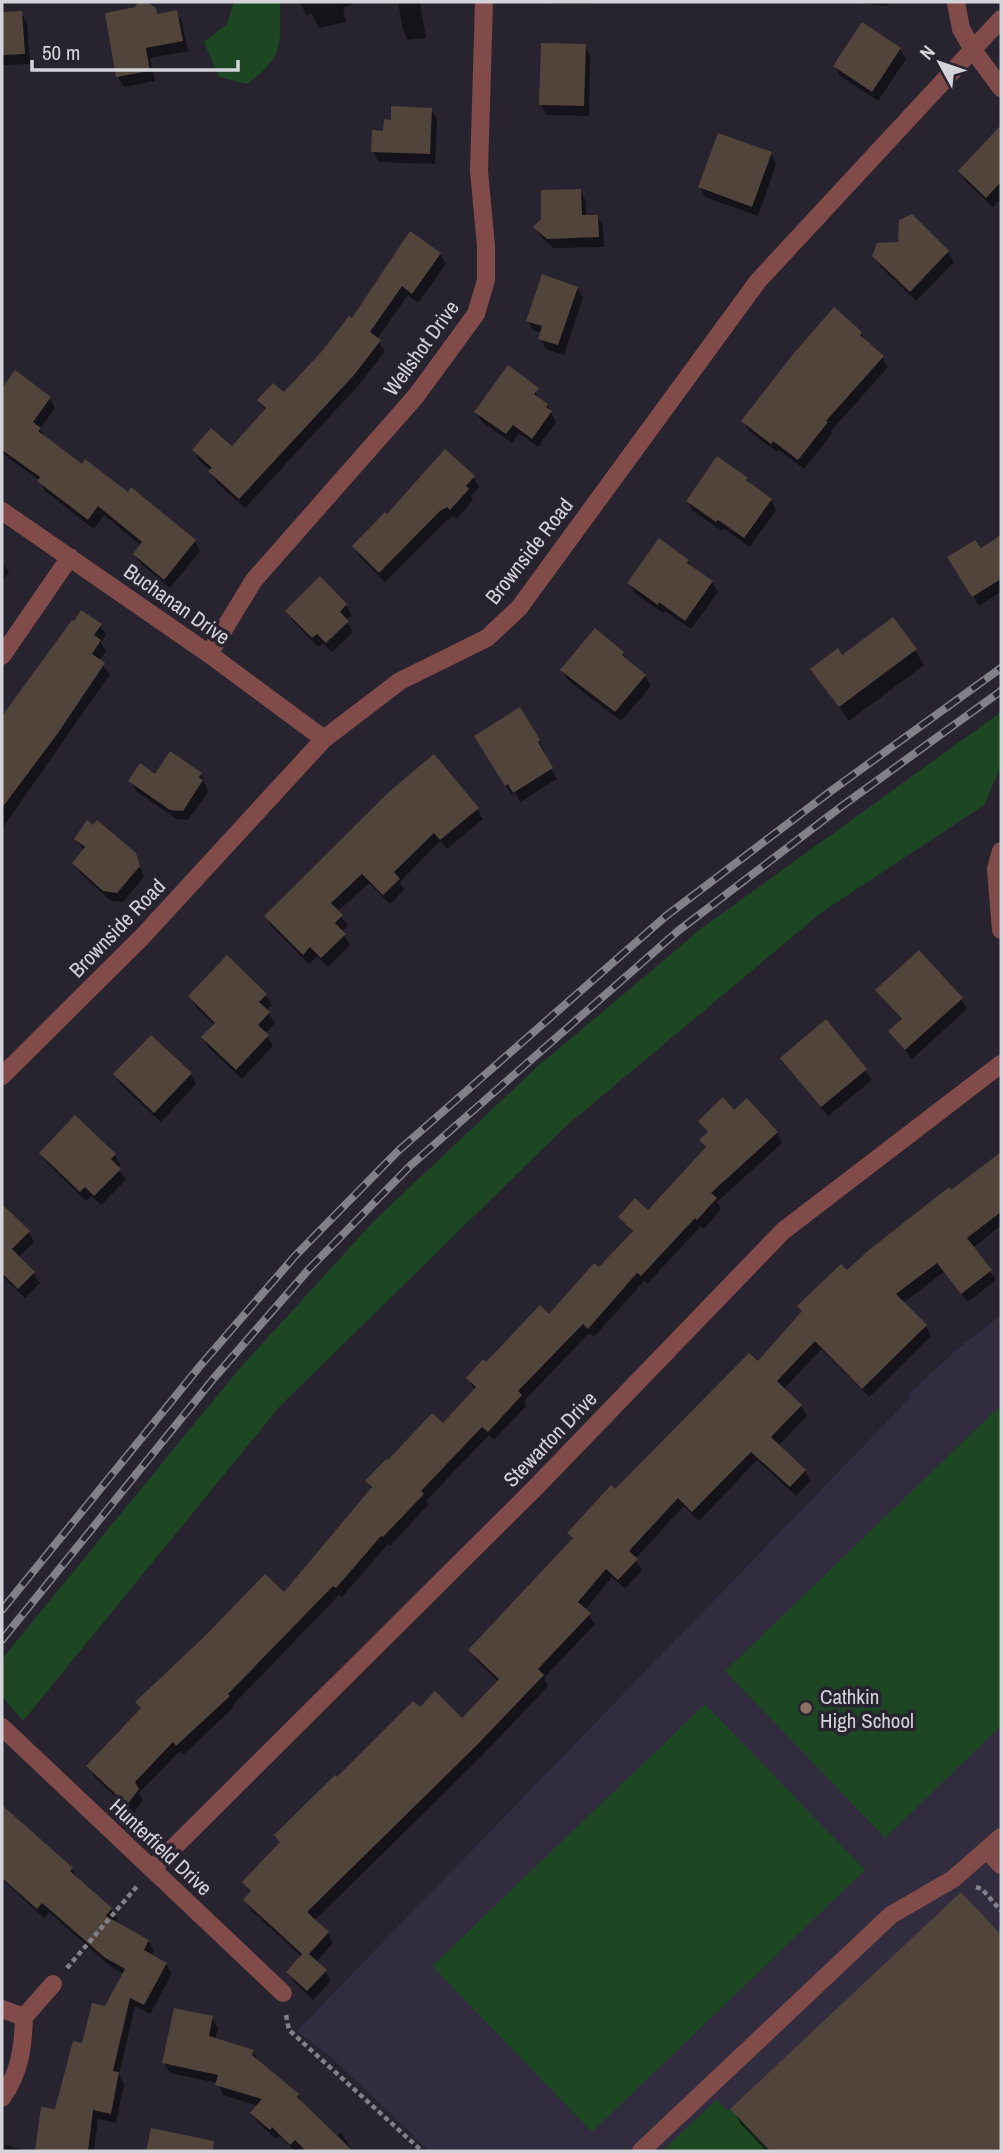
<svg xmlns="http://www.w3.org/2000/svg" width="1003" height="2153" font-family="'Archivo Narrow',sans-serif">
<style>
.built{fill:#312d3e}
.green{fill:#1d4623}
.shadow{fill:#0007}
.building{fill:#50443b}
.lines{fill:none;stroke-linecap:round;stroke-linejoin:round}
.path{stroke:#82818a;stroke-width:4.5;stroke-dasharray:5 3.5;stroke-linecap:butt}
.minor{stroke:#814b4a;stroke-width:18}
.rail-casing{stroke:#828089;stroke-width:8}
.rail{stroke:#272430;stroke-width:5;stroke-dasharray:16;stroke-linecap:butt}
.education-dot{fill:#8d6e63;stroke:#272430;stroke-width:2.5}
.labels{text-anchor:middle;dominant-baseline:central;stroke-width:7;stroke-linejoin:round;paint-order:stroke}
.street-label{font-size:21px;fill:#d4d3da;stroke:#272430}
.poi-label{font-size:21px;fill:#d4d3da;stroke:#272430;text-anchor:start}
</style>
<rect width="100%" height="100%" fill="#272430"/>
<!-- built -->
<path class="built" d="M1001 1315V2151H429L333 2059 297 2031 911 1397 909 1394 955 1351Z"/>
<!-- green -->
<path class="green" d="M234 2H280C280 44 285 57 247 84L219 77 204 42 227 24Z
M1001 712V766L984 805 822 912 565 1127 280 1406 23 1721 2 1696V1659L239 1369 375 1220 537 1067 702 928Z
M997 1409 1001 1413V1726L885 1838 725 1671Z
M705 1704 865 1870 592 2132 432 1966Z
M717 2099 727 2110 730 2109 770 2151H662Z"/>
<!-- shadow -->
<path class="shadow" d="M140 2H144L154 10 158 16 176 12 182 22 188 51 150 58 155 81 124 87 118 77 136 8Z
M300 2H352V5L343 7 346 22 319 28 312 14 306 15Z
M398 2H420L426 38 408 40 403 30Z
M550 2H591V4H552Z
M851 2H889L888 6Z
M21 12 27 23 30 64 2 65V14Z
M585 46 590 56 589 116 547 115 541 105Z
M900 49 906 59 878 101 840 76 835 66Z
M431 109 437 119 435 164 379 162 373 151 393 121Z
M994 135 1001 142V204L998 201 993 207 966 182 960 172Z
M771 154 776 164 758 216 705 197 700 187Z
M580 191 586 201V217L598 216 603 226 604 247 554 248 541 237 535 227Z
M948 252 954 262 916 301 880 266 874 256Z
M440 254 446 264 418 303 408 295 377 339 385 351 359 385 245 508 216 482 211 471 199 460 194 450 232 448 265 411 259 400 284 395 353 320Z
M577 288 583 298 564 355 546 349 540 338 542 333 533 330 528 320Z
M834 310 861 333 866 343 882 357 888 367 831 431 832 434 804 469 779 450 777 452 749 431 743 421Z
M15 373 50 398 55 408 40 429 45 438 82 466 195 541 200 551 170 588 141 564 135 555 142 546 104 515 94 529 45 491 39 480 2 453V391Z
M533 386 539 400 547 405 556 422 538 447 519 433 512 443 482 422 476 412Z
M473 477 479 487 471 496 473 500 457 519 453 516 446 521 385 582 360 557 354 547Z
M747 479 751 486 771 500 776 510 750 547 724 529 722 531 693 511 688 501Z
M1001 537V592L979 606 950 558 980 551Z
M2 561 9 572 2 582Z
M688 561 692 569 712 582 718 592 691 629 665 611 664 614 635 593 629 583Z
M346 605 352 615 346 621 353 632 332 652 323 643 318 647 293 621 287 611Z
M100 625 106 635 101 643 106 651 99 661 110 674 2 829V720L28 682Z
M915 650 924 665 849 721 812 669 842 657Z
M623 653 628 662 645 676 651 686 621 721 568 680 562 670Z
M519 709 545 751 542 753 557 779 520 802 515 792 512 795 476 736Z
M201 774 208 792 188 820 177 819 136 791 130 781 155 776Z
M477 809 483 819 447 849 440 841 400 882 404 890 390 904 369 883 337 912 348 926 342 932 350 945 328 967 317 956 309 964 271 926 266 916Z
M76 839 135 854 144 877 123 902 111 901 80 873 74 863 84 851Z
M877 990 961 999 967 1009 912 1059 890 1032 902 1021Z
M266 995 272 1005 266 1010 275 1023 265 1033 273 1046 242 1079 209 1048 203 1038 215 1025 196 1007 190 997Z
M826 1022 872 1080 828 1116 782 1058Z
M151 1037 191 1074 196 1084 161 1122 121 1085 116 1075Z
M747 1101 777 1133 782 1143 717 1202 721 1209 704 1229 701 1226 647 1284 644 1281 594 1337 589 1333 524 1401 526 1406 494 1440 489 1435 426 1501 428 1505 390 1546 388 1544 342 1597 339 1595 233 1705 234 1707 183 1755 180 1751 139 1793 143 1800 133 1814 94 1776 89 1766 142 1710 137 1702 284 1595 372 1490 367 1481 443 1425 475 1390 468 1379 549 1317 599 1270 633 1233 620 1217 648 1213 706 1149 701 1141 709 1134 700 1121 734 1112Z
M41 1153 115 1155 120 1165 118 1168 126 1180 101 1205 91 1196 86 1201 47 1163Z
M1001 1155V1225L973 1248 996 1280 968 1302 944 1272 903 1303 926 1326 931 1336 869 1397 821 1349 784 1389 801 1406 807 1416 778 1446 805 1471 810 1481 796 1496 757 1460 699 1521 684 1506 635 1559 642 1570 625 1589 612 1577 585 1610 595 1624 544 1678 548 1686 482 1756 314 1921 328 1933 333 1943 316 1962 325 1971 331 1981 313 2000 294 1982 288 1972 302 1957 251 1910 245 1900 251 1893 244 1882 281 1844 276 1835 337 1779 420 1709 462 1721 499 1682 476 1660 470 1650 573 1539 569 1533 758 1364 847 1273Z
M2 1206 29 1233 34 1242 18 1258 34 1274 40 1283 25 1298 2 1276Z
M2 1805 72 1869 77 1879 111 1909 117 1919 114 1922 148 1941 154 1951 151 1956 166 1964 172 1974 150 2014 135 2006 119 2075 124 2084 116 2123 98 2119 94 2151H37L42 2109 56 2110 83 2045 124 1974 111 1967 49 1912 44 1918 2 1879Z
M961 1895 1001 1938V2151H766L741 2124 732 2109Z
M212 2018 218 2028 215 2040 253 2051 258 2061 298 2095 304 2105 335 2136 341 2133 353 2151H307L304 2146 299 2151H295L279 2136 276 2139 258 2123 252 2113 258 2106 223 2095 218 2083 170 2073 164 2063Z
M5 2145 29 2151H4Z"/>
<!-- building -->
<path class="building" d="M138 2H147L156 8 157 14 177 10 183 41 146 48 150 71 116 77 105 13 135 7Z
M22 11 25 54 2 55V12Z
M862 22 901 48 872 92 833 66Z
M541 43 586 44 584 106 539 105Z
M391 106 432 108 430 154 371 152 372 130 383 131 384 119 391 120Z
M1001 125V182L986 198 958 171Z
M718 133 772 152 752 207 698 187Z
M581 189 582 215H598L599 237 547 239 533 227 541 219V190Z
M912 214 949 251 910 292 872 256 877 243 898 242 899 220Z
M410 231 441 253 412 294 402 286 370 332 381 340 354 375 239 499 208 471 212 468 192 450 211 428 232 446 266 408 257 400 273 383 284 392 323 350 349 316 352 318Z
M542 274 578 287 558 345 538 339 542 326 526 321Z
M834 307 862 332 860 335 884 356 826 421 828 422 798 460 773 441 771 444 741 421 794 353Z
M508 365 539 388 534 394 548 404 546 407 552 411 532 439 513 425 506 434 474 412Z
M15 370 51 397 33 422 41 428 38 431 82 464 85 459 128 492 131 487 196 540 164 580 133 554 142 542 98 506 88 520 37 481 40 477 2 450V388Z
M445 449 475 476 466 486 469 489 450 510 447 507 440 511 379 573 352 546 385 512 387 514Z
M717 456 748 478 746 480 772 499 744 538 718 520 716 522 686 501Z
M1001 535V579L972 597 947 557 975 540 981 548Z
M659 538 689 560 687 563 713 581 685 621 659 602 658 605 627 583Z
M320 576 347 604 340 612 349 621 326 643 317 634 312 638 285 611Z
M81 610 102 624 94 635 101 640 92 654 105 663 58 733 2 808V716L72 620 74 621Z
M893 617 917 649 839 707 810 669 838 648 842 655Z
M595 628 624 652 622 655 646 675 615 712 560 670Z
M520 707 540 740 538 742 553 768 513 793 508 784 505 786 474 736Z
M170 751 202 773 199 777 203 780 183 811 170 810 128 781 140 763 155 774Z
M434 754 479 808 440 840 434 833 394 872 400 879 383 895 362 874 331 903 343 915 335 923 346 934 321 958 310 947 303 955 264 916 390 791Z
M87 820 93 825 97 820 136 853 140 866 117 893 103 891 72 863 85 847 74 839Z
M919 950 963 998 905 1050 888 1031 902 1019 875 990Z
M227 955 267 994 259 1002 270 1012 258 1025 269 1035 236 1070 201 1037 215 1023 188 996Z
M826 1019 867 1069 821 1107 780 1058Z
M151 1035 192 1073 154 1113 113 1074Z
M723 1097 734 1110 747 1098 778 1132 711 1193 717 1198 697 1220 695 1218 641 1276 637 1273 588 1329 583 1324 518 1391 522 1395 488 1432 482 1427 421 1491 424 1494 383 1537 381 1536 336 1588 333 1586 228 1694 230 1696 176 1746 173 1742 135 1782 139 1789 127 1805 86 1766 141 1708 135 1702 204 1637 265 1574 284 1592 372 1487 365 1481 386 1459 388 1460 432 1413 443 1423 476 1387 466 1378 483 1359 486 1362 540 1305 549 1314 594 1263 599 1267 633 1231 618 1217 635 1198 648 1210 706 1147 699 1140 708 1132 698 1121Z
M75 1115 116 1154 111 1159 121 1169 94 1196 85 1187 80 1192 39 1153Z
M1001 1152V1212L967 1238 992 1270 961 1294 937 1263 896 1294 927 1325 862 1389 815 1341 777 1381 802 1405 771 1437 806 1470 790 1487 751 1452 692 1512 678 1498 629 1551 638 1559 618 1580 606 1569 578 1602 591 1613 538 1669 544 1675 476 1746 307 1912 329 1932 309 1954 327 1970 307 1991 286 1972 302 1954 243 1900 251 1891 242 1882 280 1842 274 1835 335 1775 337 1777 413 1701 420 1707 435 1691 462 1718 499 1679 468 1650 573 1538 567 1533 611 1485 615 1489 749 1353 758 1361 802 1311 797 1306 841 1264 847 1270 869 1250 949 1187 951 1190Z
M2 1204 30 1231 12 1249 35 1272 18 1289 2 1273Z
M2 1805 73 1868 70 1871 112 1908 106 1916 149 1940 144 1950 167 1963 144 2005 130 1998 113 2071 119 2072 111 2114 93 2110 88 2151H35L41 2107 55 2109 73 2041 82 2043 92 2003 105 2006 125 1969 104 1957 42 1903 37 1909 2 1878Z
M961 1892 1001 1935V2151H770L730 2109Z
M174 2008 213 2016 209 2036 254 2050 252 2055 299 2094 297 2097 353 2151H306L295 2140 290 2145 272 2127 270 2130 250 2113 262 2099 215 2085 218 2075 162 2063Z
M151 2128 214 2141 213 2151H146Z"/>
<g class="lines">
<!-- path -->
<path class="path" d="M976 1887 982 1889 1001 1911
M67 1968 139 1884
M286 2015 289 2030 422 2151"/>
<!-- minor -->
<path class="minor" d="M956 2 961 29 973 50 1001 88
M2 511 209 654 324 739
M209 654 254 580 416 396 476 314 486 280V246L479 171 484 2
M2 656 70 557
M1001 851 996 869 1001 930
M2 1076 142 937 324 739 400 681 487 638 519 608 758 281 1001 19
M2 1727 283 1993
M987 1850 1001 1865
M152 1869 537 1486 783 1231 1001 1064
M2 2009 24 2017 53 1984
M2 2098C20 2072 23 2048 24 2017
M641 2151 891 1915 953 1879 1001 1837"/>
<!-- rail casing -->
<g class="rail-casing">
<path id="rail" d="M2 1610 200 1366 295 1256 398 1151 666 916 831 791 1001 668
M2 1640 214 1378 309 1269 411 1165 678 931 842 806 1001 691"/>
</g>
<!-- rail -->
<use href="#rail" class="rail"/>
</g>
<!-- markers -->
<circle class="education-dot" cx="806" cy="1708" r="7"/>
<g class="labels">
<!-- street labels -->
<g class="street-label">
<text transform="translate(421 348) rotate(-54)">Wellshot Drive</text>
<text transform="translate(529 551) rotate(-52)">Brownside Road</text>
<text transform="translate(177 604) rotate(35)">Buchanan Drive</text>
<text transform="translate(117 928) rotate(-46)">Brownside Road</text>
<text transform="translate(550 1439) rotate(-46)">Stewarton Drive</text>
<text transform="translate(161 1847) rotate(43)">Hunterfield Drive</text>
</g>
<!-- poi labels -->
<g class="poi-label">
<text x="820" y="1696">Cathkin<tspan x="820" dy="24">High School</tspan></text>
</g>
</g>
<!-- border -->
<rect width="1003" height="2153" fill="none" stroke="#d4d3da" stroke-width="7"/>
<!-- north arrow -->
<g transform="translate(940 63) rotate(310)" stroke="#272430" stroke-width="5" paint-order="stroke">
<path d="M0-5L12 26L0 18L-12 26Z" fill="#d4d3da"/>
<text y="-10" font-size="19" font-weight="bold" text-anchor="middle" fill="#d4d3da">N</text>
</g>
<!-- scale -->
<path d="M32 60v10h206v-10" fill="none" stroke="#d4d3da" stroke-width="3.5"/>
<text x="42" y="60" font-size="21" fill="#d4d3da" stroke="#272430" stroke-width="5" paint-order="stroke">50 m</text>
</svg>
